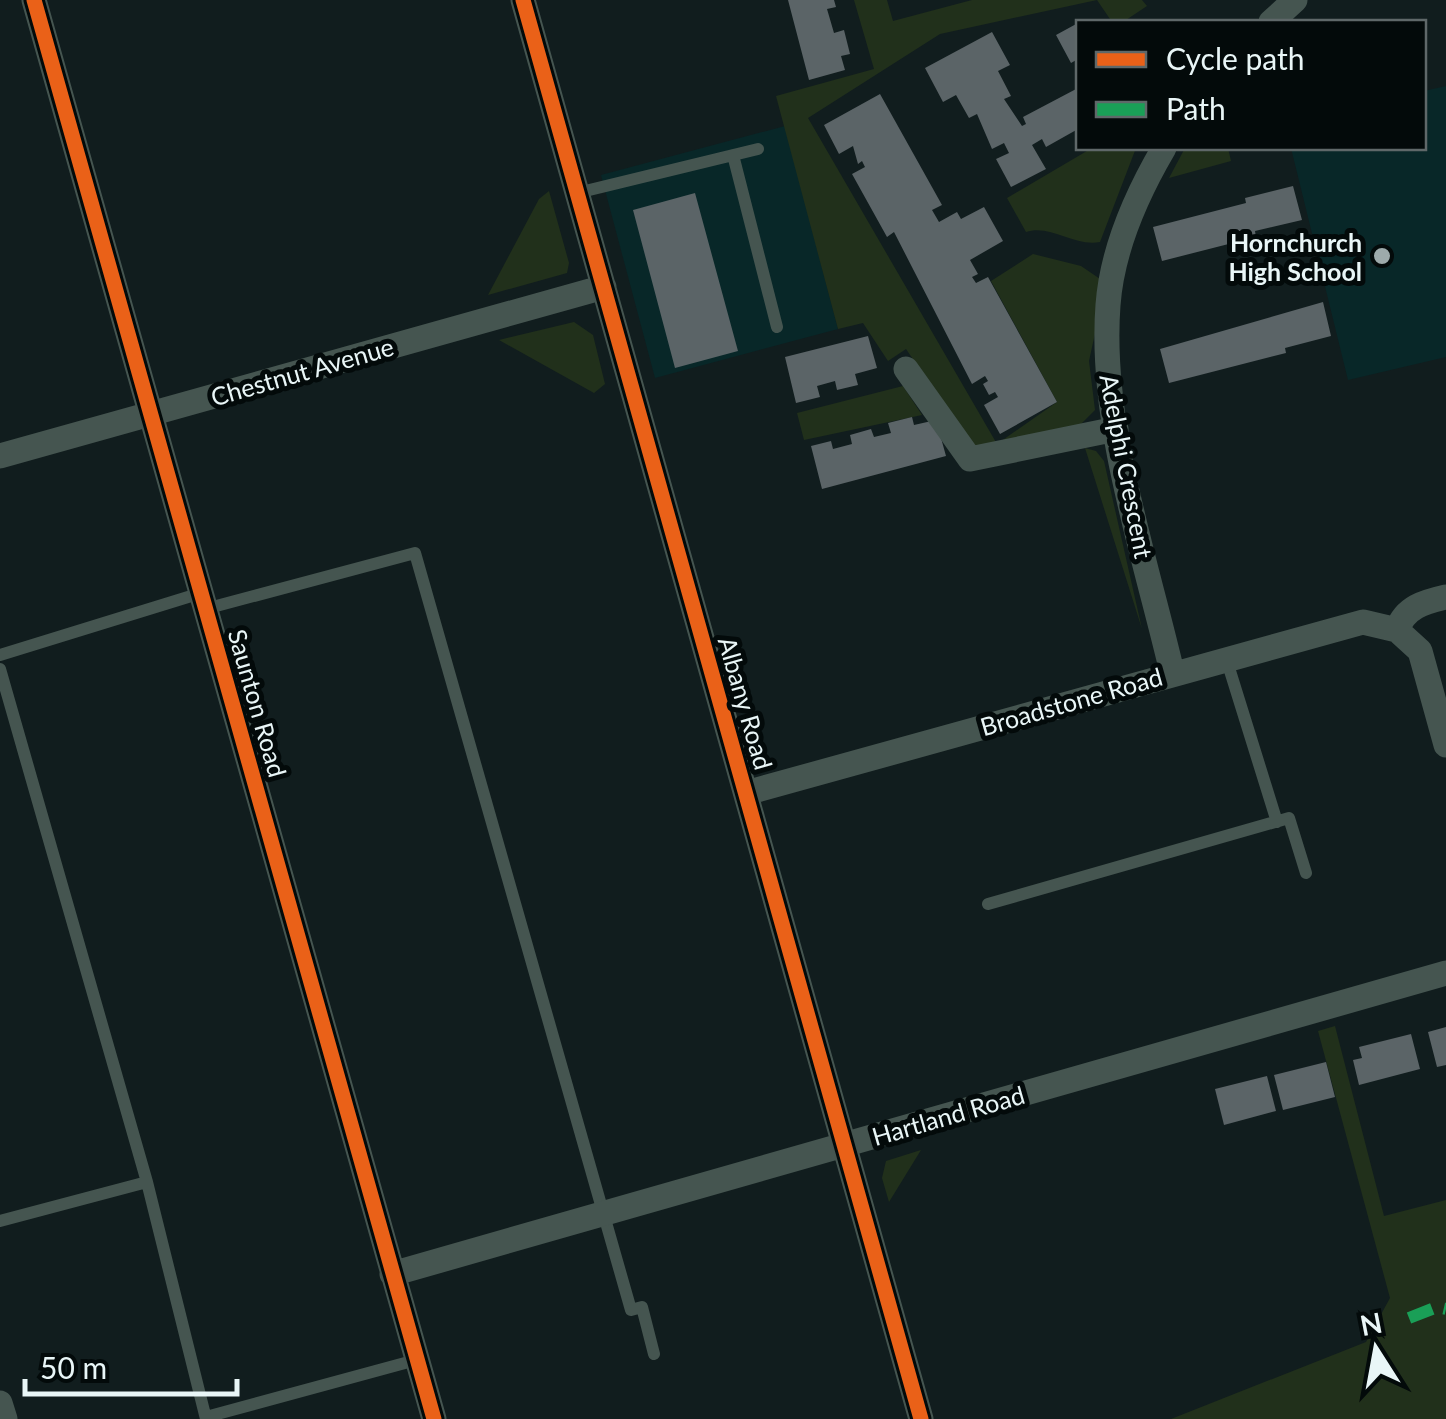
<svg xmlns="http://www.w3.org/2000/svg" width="1446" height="1419" font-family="Lato,sans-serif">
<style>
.built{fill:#082728}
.green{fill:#21301b}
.building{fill:#5b6467}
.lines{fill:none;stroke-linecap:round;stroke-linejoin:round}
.service{stroke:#455550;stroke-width:12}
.minor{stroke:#455550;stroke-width:25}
.quiet{stroke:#1a9f57;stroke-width:12;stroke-dasharray:25 12;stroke-linecap:butt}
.cycleway-casing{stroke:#030a0a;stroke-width:21}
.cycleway{stroke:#ea6118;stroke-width:15}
.poi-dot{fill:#9daaab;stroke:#030a0a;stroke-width:4}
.labels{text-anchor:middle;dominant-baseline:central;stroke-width:10;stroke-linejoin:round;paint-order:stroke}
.poi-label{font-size:25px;font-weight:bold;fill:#e9f6f7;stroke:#030a0a;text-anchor:end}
.street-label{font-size:25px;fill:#e9f6f7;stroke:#030a0a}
</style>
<rect width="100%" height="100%" fill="#111d1e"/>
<!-- built -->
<path class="built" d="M1446 86V357L1348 380 1291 148H1424V91Z
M785 126 838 329 655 378 601 175Z"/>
<!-- green -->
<path class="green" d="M854 0H887L893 21 972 0H1142L1147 6 1123 22H1112L1097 0 940 34 808 118 997 444 1057 402 991 281 1033 254 1081 266 1106 283 1089 361 1095 410 1077 428 974 449 906 349 888 361 863 323 838 329 776 96 874 69Z
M1092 148H1136L1100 242C1074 247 1051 224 1026 232L1007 198Z
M1185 148H1228L1231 161 1169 178Z
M549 191 569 263 567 273 488 295 539 199Z
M574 322 593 335 605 384 594 393 499 340Z
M903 386 922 415 804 440 797 413Z
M1085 448 1096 451 1104 461 1142 629Z
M1335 1026 1384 1216 1446 1200V1419H1171L1366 1342 1390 1298 1318 1031Z
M921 1150 889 1202 882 1178 886 1161Z"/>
<!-- building -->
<path class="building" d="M788 0H834L836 7 827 9 834 33 844 30 850 54 841 56 845 70 809 80Z
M1078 23V59L1071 63 1056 35Z
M992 32 1010 65 998 71 1011 96 1004 99 1022 126 1026 124 1023 117 1078 88V129L1046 147 1042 139 1032 145 1046 169 1011 187 996 159 1009 153 1004 143 992 149 977 114 969 118 956 95 943 102 925 68Z
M880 94 942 205 932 210 939 222 957 212 961 219 984 207 1003 241 970 260 978 274 972 277 976 283 988 277 1057 402 1000 434 984 405 998 397 995 392 989 395 983 384 988 381 985 376 972 384 894 232 887 237 852 174 865 167 862 161 858 164 853 146 839 154 824 125Z
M1293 186 1302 220 1255 231 1256 237 1162 261 1153 227 1246 203 1245 198Z
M695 193 738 351 675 368 633 210Z
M1323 302 1331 336 1285 348 1286 353 1169 383 1160 349Z
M868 336 877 368 855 374 858 385 837 390 835 381 817 386 820 397 796 403 785 357Z
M912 417 914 425 936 420 946 456 822 489 811 446 831 441 833 449 852 444 850 435 871 429 874 437 891 433 888 423Z
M1446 1027V1065L1437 1067 1428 1032Z
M1411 1034 1420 1069 1359 1085 1353 1060 1362 1058 1359 1047Z
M1326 1062 1335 1097 1283 1110 1274 1075Z
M1267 1076 1276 1111 1224 1125 1215 1089Z"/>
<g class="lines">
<!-- service -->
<path class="service" d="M733 155 777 327
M577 193 758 149
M205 609 415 553 631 1310 642 1307 654 1354
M0 655 201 593
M1226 658 1277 822
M0 669 147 1182 206 1419
M988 904 1289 818 1306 873
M0 1221 147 1182
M206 1417 416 1360"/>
<!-- minor -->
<path class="minor" d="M34 0 434 1419
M523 0 921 1419
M1271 22 1295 0
M1164 148C1137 194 1112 250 1108 305 1099 423 1145 556 1172 672
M906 369 970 459 1116 429
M0 456 604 287
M1397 630C1405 607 1424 602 1446 597
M746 793 1363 622 1397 630 1420 651 1446 745
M392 1274 1446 973
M0 1403 5 1419"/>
<!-- quiet -->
<path class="quiet" d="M1409 1318 1437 1307 1446 1309"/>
<!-- cycleway casing -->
<g class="cycleway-casing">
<path id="cycleway" d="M34 0 434 1419
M523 0 921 1419"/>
</g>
<!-- cycleway -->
<use href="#cycleway" class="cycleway"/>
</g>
<!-- markers -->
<circle class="poi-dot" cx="1382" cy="256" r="10"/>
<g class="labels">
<!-- poi labels -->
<g class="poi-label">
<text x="1362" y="242">Hornchurch<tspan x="1362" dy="29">High School</tspan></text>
</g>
<!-- street labels -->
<g class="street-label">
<text transform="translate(302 371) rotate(-16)">Chestnut Avenue</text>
<text transform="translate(1127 466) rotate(79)">Adelphi Crescent</text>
<text transform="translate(1071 701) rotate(-16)">Broadstone Road</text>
<text transform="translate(258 703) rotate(74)">Saunton Road</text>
<text transform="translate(746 703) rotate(74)">Albany Road</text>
<text transform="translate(948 1115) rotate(-16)">Hartland Road</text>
</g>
</g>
<!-- legend -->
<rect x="1076" y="20" width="350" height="130" fill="#030a0a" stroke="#5f6869" stroke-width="2.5"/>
<rect x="1096" y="52" width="50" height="15" fill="#ea6118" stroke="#5f6869" stroke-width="2.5"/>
<text x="1166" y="70" font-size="30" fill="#e9f6f7">Cycle path</text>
<rect x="1096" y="102" width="50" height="15" fill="#1a9f57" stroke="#5f6869" stroke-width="2.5"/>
<text x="1166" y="120" font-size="30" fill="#e9f6f7">Path</text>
<!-- north arrow -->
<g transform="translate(1376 1349) rotate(349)" stroke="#030a0a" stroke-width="8" paint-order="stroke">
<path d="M0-8L18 38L0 25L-18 38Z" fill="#e9f6f7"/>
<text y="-15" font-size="28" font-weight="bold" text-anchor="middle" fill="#e9f6f7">N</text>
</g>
<!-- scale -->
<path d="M25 1379v15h212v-15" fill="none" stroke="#e9f6f7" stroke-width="5"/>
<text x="40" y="1379" font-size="30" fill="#e9f6f7" stroke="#030a0a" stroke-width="8" paint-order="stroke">50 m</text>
</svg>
